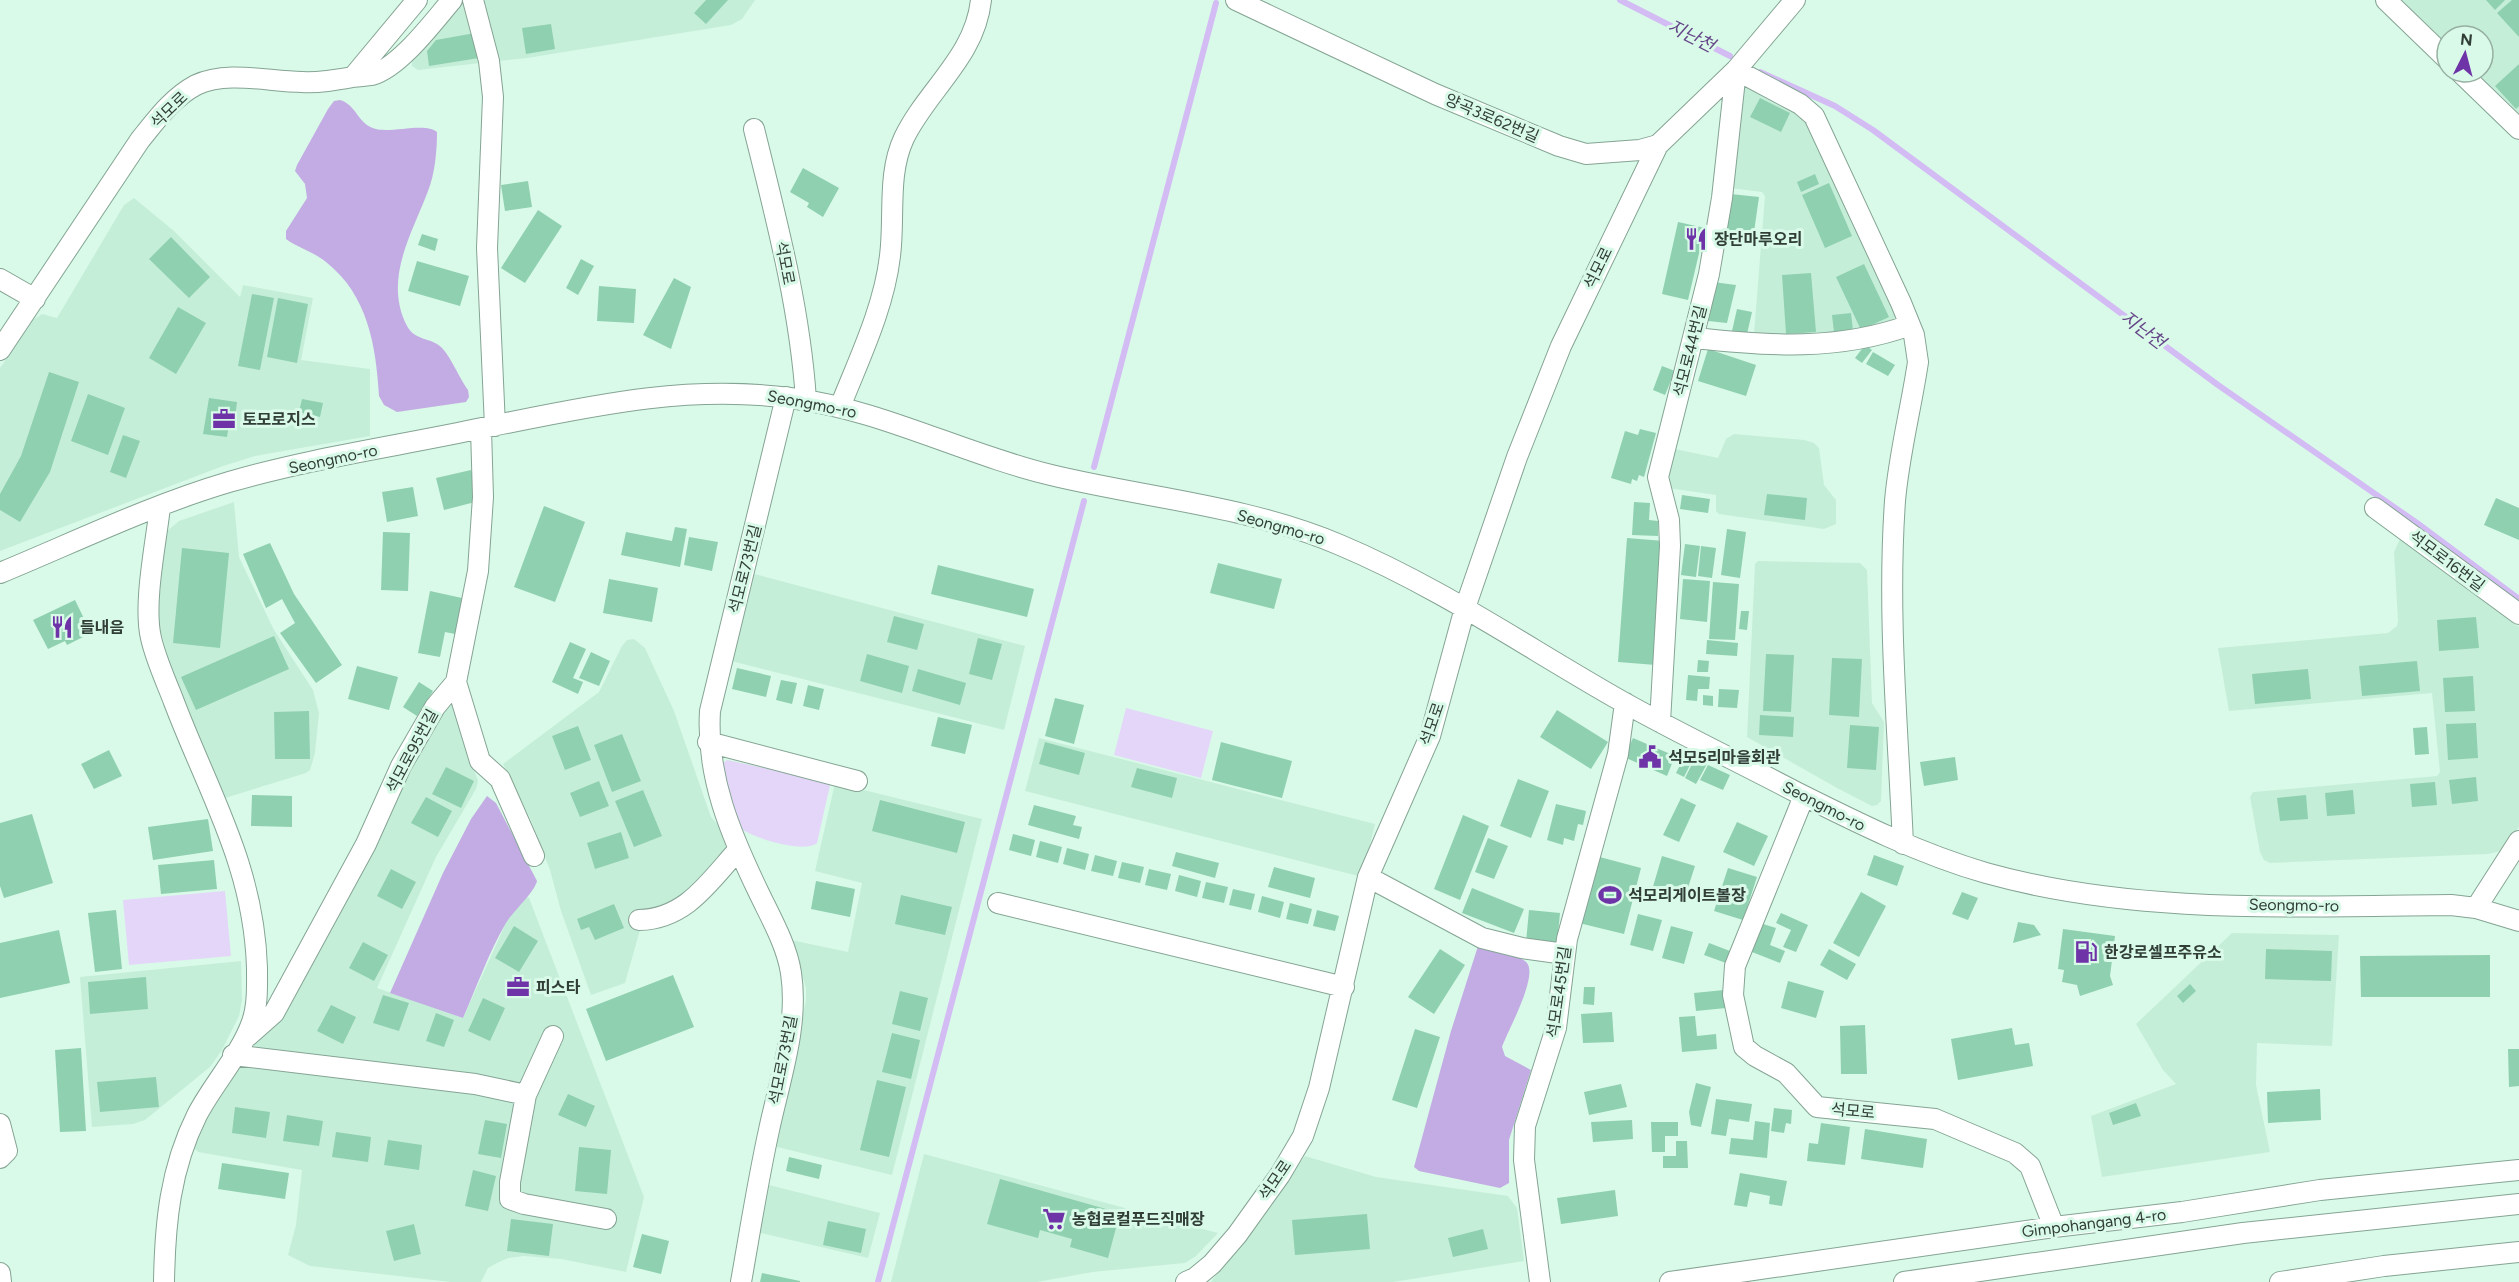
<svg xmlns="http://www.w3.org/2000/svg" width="2519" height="1282" font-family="Figtree,'Noto Sans KR',sans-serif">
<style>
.built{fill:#c5eed8}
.green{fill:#e4d6f9}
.forest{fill:#c3ace3}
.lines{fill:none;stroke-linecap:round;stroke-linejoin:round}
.stream{stroke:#d3bcf4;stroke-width:6}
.building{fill:#8fd0b0}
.minor-casing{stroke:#85a494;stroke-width:22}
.minor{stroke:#fff;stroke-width:20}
.labels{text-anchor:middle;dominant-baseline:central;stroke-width:6;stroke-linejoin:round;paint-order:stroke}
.street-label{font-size:16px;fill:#313e37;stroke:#d9fae8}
.poi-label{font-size:16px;font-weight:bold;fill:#313e37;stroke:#d9fae8;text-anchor:start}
.water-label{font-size:18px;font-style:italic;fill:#654689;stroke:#d9fae8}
</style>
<rect width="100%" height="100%" fill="#d9fae8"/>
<!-- built -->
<path class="built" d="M461 0H755L742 19 731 25 527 58 418 70 412 66V60Z
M2395 0H2519V117L2473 72H2483V36H2447V47Z
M1747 86 1806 117 1901 318 1847 336 1754 334 1765 196 1762 192 1730 188 1743 89Z
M134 198 174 231 240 297 243 285 313 298 301 360 370 369V436L255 456 223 466 0 551V368L34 319 42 314 57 318 124 205Z
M1734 434 1804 440 1814 443 1819 448 1824 485 1836 500V524L1824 529 1719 514 1716 511V495L1668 488 1666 485 1675 449 1718 458 1726 439Z
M234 502 239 557 274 630 313 690 319 713 315 753 310 770 306 773 225 798 170 665 158 621 164 539 167 531 179 521Z
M2400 539 2519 627V826L2509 844 2501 851 2488 854 2270 863 2264 860 2260 852 2250 797 2253 792 2437 776 2440 772 2432 693 2229 711 2218 648 2388 633 2397 626 2398 621 2394 552Z
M1758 561 1860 563 1867 570 1872 703 1884 722 1881 801 1877 805 1872 806 1837 788 1747 737 1755 564Z
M751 573 1025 646 1004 730 731 661Z
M634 639 645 648 674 711 711 817 730 838 739 863 681 917 660 929 655 926 640 930 625 983 591 995 561 911 550 870 531 820 503 764 599 692 622 646 627 640Z
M446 686 478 781 476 789 436 857 377 988 463 1018 506 923 519 903 525 897 529 898 644 1197 626 1272 561 1259 524 1256 508 1258 497 1263 488 1268 481 1282H451L310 1266 288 1255 296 1225 302 1170 198 1152 194 1148 206 1115 286 976Z
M1039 738 1375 824 1362 877 1025 791Z
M835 783 982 819 892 1175 773 1146 806 1001V988L791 940 848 952 862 883 815 871Z
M2232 933 2339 935 2332 1046 2257 1043 2256 1085 2270 1152 2102 1177 2091 1116 2176 1084 2163 1070 2136 1024Z
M241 961 242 1000 239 1016 222 1050 210 1067 145 1120 133 1124 92 1127 80 977Z
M924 1154 1218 1233 1196 1256 1185 1263 1174 1264 1093 1272 1037 1282H891Z
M1305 1156 1376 1177 1508 1196 1517 1208 1524 1261 1393 1282H1211Z
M765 1184 880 1213 868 1258 757 1232Z"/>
<!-- green -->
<path class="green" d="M1126 708 1213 731 1201 778 1114 755Z
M727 760 825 781 830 785 817 843C804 854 753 838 740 828L723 770V763Z
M225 891 231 956 129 965 123 900Z"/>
<!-- forest -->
<path class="forest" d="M340 100C357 105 358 125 376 129 392 133 426 122 437 132 437 150 435 174 428 191 412 234 383 279 407 326 415 341 430 337 441 347 450 355 459 378 468 390L469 397 466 402 397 412 384 405 379 396C376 346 368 295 326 262 314 252 298 248 286 239V231L307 198 305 184 295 171 297 165 328 109 334 101Z
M487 796 496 803 537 881C534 893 514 910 506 923 489 952 477 986 463 1018L390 993 443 873 471 819Z
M1478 946C1491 949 1517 952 1527 963 1538 977 1508 1030 1502 1047L1505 1056 1531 1070 1509 1140V1183L1500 1188 1419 1171 1414 1167 1451 1031Z"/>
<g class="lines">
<!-- stream -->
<path class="stream" d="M1620 0 1730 56
M1760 72 1835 106 1873 130 2218 385 2417 523 2519 599
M1094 467 1216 3
M878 1282 1084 501"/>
</g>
<!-- building -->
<path class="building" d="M706 0H728L706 24 694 13Z
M2486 0H2505L2495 10Z
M2512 0H2519V37L2497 13Z
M551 24 555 49 526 54 522 28Z
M475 33 479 58 429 66 427 51 436 40Z
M2519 64V106L2516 109 2495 86Z
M1760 98 1790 113 1781 132 1750 117Z
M803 168 839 188 823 217 807 207 809 203 790 192Z
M1815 174 1819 184 1801 192 1797 182Z
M528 181 532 207 505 211 501 185Z
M1829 183 1852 236 1825 248 1802 195Z
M1731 194 1759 197 1753 239 1726 235Z
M538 210 562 226 525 283 501 268Z
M1678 222 1705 228 1688 300 1662 294Z
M422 234 438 239 435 251 418 245Z
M171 237 210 277 189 298 149 259Z
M581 259 594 266 578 295 566 288Z
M417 261 469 276 460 306 408 291Z
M1864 264 1889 317 1861 330 1836 277Z
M1811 273 1816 332 1786 334 1782 275Z
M674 278 691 287 671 349 643 335Z
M1713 282 1736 285 1727 323 1708 321Z
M599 286 636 289 634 323 597 321Z
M252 294 274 298 260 370 238 366Z
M278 298 308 304 297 363 267 357Z
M178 307 206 323 176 374 149 358Z
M1737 309 1752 312 1747 334 1732 331Z
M1851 313 1853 331 1834 332 1832 315Z
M1865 345 1872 350 1862 363 1855 358Z
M1708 349 1756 365 1746 396 1698 381Z
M1873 352 1895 365 1888 376 1866 364Z
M1662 366 1675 371 1665 395 1653 390Z
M49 372 79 382 50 472 20 522 0 510V494L21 456Z
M88 394 125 408 108 455 71 441Z
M209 398 237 402 235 418 230 417 227 437 203 434Z
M302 399 323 403 320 417 299 412Z
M1640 429 1656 433 1644 477 1639 475 1637 481 1632 479 1631 484 1611 478 1625 431 1638 435Z
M123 435 140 441 126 478 110 472Z
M471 470 479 501 444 510 436 478Z
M413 487 418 516 387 522 382 492Z
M1767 494 1807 498 1805 520 1764 515Z
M1682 495 1710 499 1708 513 1680 509Z
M2496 498 2519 508V540L2484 525Z
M1634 502 1650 503 1649 520 1658 521V536L1632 535Z
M544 506 585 522 555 602 514 587Z
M675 527 687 529 680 567 621 555 626 532 672 541Z
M1727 529 1746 532 1740 578 1721 575Z
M383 532 410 533 408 591 381 590Z
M689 537 718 542 712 571 684 565Z
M1627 538 1664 541 1656 665 1618 662Z
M270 543 294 594 342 665 316 683 280 633 295 623 282 599 266 608 243 554Z
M1685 544 1700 546 1696 577 1681 575Z
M1701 546 1716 548 1712 578 1698 576Z
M182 548 229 553 220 648 173 643Z
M1218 563 1282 579 1274 609 1210 593Z
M938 565 1034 589 1027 617 931 594Z
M609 579 658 588 652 622 603 613Z
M1683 579 1710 581 1707 622 1680 619Z
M1713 582 1739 584 1735 640 1709 639Z
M430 591 462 598 455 634 445 632 440 657 418 653Z
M75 600 91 633 67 645 65 641 48 649 33 620Z
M1741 611H1749L1747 630 1739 629Z
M894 616 924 624 917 650 887 642Z
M2476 617 2479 648 2439 651 2437 620Z
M274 636 289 669 196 710 181 677Z
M978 638 1002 644 992 680 969 674Z
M1707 640 1738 643 1737 656 1706 654Z
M570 642 586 649 573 678 583 682 578 694 552 682Z
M591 652 610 661 599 686 579 678Z
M867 654 909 666 902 693 860 681Z
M1766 654 1794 655 1791 712 1763 711Z
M1832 658 1862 659 1859 717 1829 715Z
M1698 660 1709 661 1708 672H1697Z
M2417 661 2420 691 2362 696 2359 666Z
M357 666 398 677 389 710 348 699Z
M737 668 771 676 766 697 732 689Z
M918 669 966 683 960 705 912 691Z
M2308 669 2311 699 2255 704 2252 674Z
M1688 675 1710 677 1709 689H1698L1697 701 1686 700Z
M2473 676 2475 711 2445 712 2443 678Z
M781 680 797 683 792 704 776 700Z
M419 682 433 691 417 716 403 707Z
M808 685 824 689 819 710 803 706Z
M1719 689 1739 690 1737 708 1718 707Z
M1703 695 1713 696V706L1703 705Z
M1055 698 1084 705 1074 744 1045 736Z
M1557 710 1608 742 1591 769 1540 737Z
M309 711 310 759H275L274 712Z
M1760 715 1794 717 1793 737 1759 735Z
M938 717 972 725 965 754 931 746Z
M2476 723 2478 758 2448 760 2446 724Z
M1850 725 1879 727 1876 770 1847 768Z
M578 726 591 760 565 770 552 736Z
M2427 727 2429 754 2415 755 2413 728Z
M622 734 641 781 612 792 594 745Z
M1633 738 1675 756 1667 776 1624 757Z
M1045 742 1085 753 1079 775 1039 764Z
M1221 742 1292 761 1282 798 1212 780Z
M109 750 122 776 94 789 81 764Z
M1686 753 1694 757 1684 777 1676 773Z
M1955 757 1958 780 1924 786 1920 762Z
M1695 758 1707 764 1696 784 1685 778Z
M1708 765 1730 775 1723 790 1700 780Z
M446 767 474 781 461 808 432 794Z
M1137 768 1177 778 1172 798 1131 787Z
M2476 777 2478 801 2452 804 2449 780Z
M1518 779 1549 791 1531 838 1500 826Z
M599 781 609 806 580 817 570 793Z
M2435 782 2437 805 2412 807 2410 784Z
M643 790 662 836 634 847 615 801Z
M2353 790 2355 814 2327 816 2325 793Z
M252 795 292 796V827L251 826Z
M2306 795 2308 819 2280 821 2277 798Z
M426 797 452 811 438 837 411 823Z
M1681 798 1696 805 1679 842 1663 835Z
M880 800 965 822 957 853 872 831Z
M1556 804 1586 811 1583 825 1578 824 1574 841 1564 838 1563 845 1547 840Z
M1034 805 1076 816 1073 825 1082 827 1079 839 1028 825Z
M32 814 53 883 4 898 0 886V823Z
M1463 815 1489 826 1460 900 1434 889Z
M208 819 213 851 153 860 148 827Z
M1737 822 1768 836 1754 866 1723 852Z
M621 832 629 858 595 869 587 843Z
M1013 834 1035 840 1031 856 1009 850Z
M1488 838 1508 846 1494 879 1475 872Z
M1040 841 1062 847 1058 863 1036 857Z
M1067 848 1089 854 1085 870 1063 864Z
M1176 852 1219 863 1215 878 1172 866Z
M1095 855 1117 861 1113 876 1091 871Z
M1874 855 1904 866 1897 886 1867 875Z
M1596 856 1641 868 1624 934 1579 923Z
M1662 856 1695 866 1684 900 1652 890Z
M214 860 217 889 161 894 158 865Z
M1122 862 1144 867 1140 883 1118 878Z
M1274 867 1315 878 1310 898 1268 887Z
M1728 868 1757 877 1743 920 1714 911Z
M391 869 416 882 402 909 377 896Z
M1149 869 1171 874 1167 890 1145 885Z
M1179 875 1201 881 1197 897 1175 891Z
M816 881 855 889 850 917 811 909Z
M1206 882 1228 887 1224 903 1202 898Z
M1472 888 1524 909 1514 933 1462 913Z
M1233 889 1255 894 1251 910 1229 905Z
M1861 892 1886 906 1859 957 1833 943Z
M1962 892 1978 898 1968 920 1952 914Z
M901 895 952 907 945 935 895 924Z
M1262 896 1284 902 1280 918 1258 912Z
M1290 903 1312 909 1308 924 1286 919Z
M614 904 624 928 595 940 589 927 581 930 577 919Z
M116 910 122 969 95 972 88 913Z
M1317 910 1339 916 1335 931 1313 926Z
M1529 910 1560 913 1557 945 1526 942Z
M1781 913 1808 925 1796 952 1783 947 1791 930 1776 923Z
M1638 914 1662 920 1653 951 1630 945Z
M2018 922 2034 925 2041 935 2013 943Z
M1763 924 1776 928 1770 945 1785 951 1780 963 1752 952Z
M514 926 538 941 519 972 495 958Z
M1671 926 1693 932 1684 964 1662 958Z
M2063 929 2115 936 2110 976 2113 985 2080 996 2077 985 2062 982 2064 970 2058 969Z
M59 930 70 983 0 998V943Z
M363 942 388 955 374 981 349 968Z
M1709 943 1730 951 1726 963 1704 955Z
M1440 949 1465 965 1434 1014 1408 997Z
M1829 949 1856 964 1847 980 1820 965Z
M2266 949 2332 951 2331 981 2265 979Z
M2490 955V997H2361L2360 956Z
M673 975 694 1027 606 1061 586 1009Z
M146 977 148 1009 90 1014 88 982Z
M1788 981 1824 991 1816 1018 1781 1008Z
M2190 984 2196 991 2183 1003 2177 996Z
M1584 987H1595L1594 1005 1583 1004Z
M1724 990 1726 1008 1696 1011 1694 993Z
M900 991 928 998 920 1031 892 1024Z
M383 995 409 1003 399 1031 373 1023Z
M483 998 505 1008 490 1041 468 1031Z
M331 1005 356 1017 343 1044 317 1031Z
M1612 1012 1614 1042 1583 1043 1581 1014Z
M436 1013 454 1020 444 1047 426 1041Z
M1695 1016 1697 1036 1716 1034 1717 1049 1682 1052 1679 1017Z
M1865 1025 1867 1074H1841L1840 1026Z
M2012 1028 2015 1045 2029 1043 2033 1066 1958 1080 1951 1039Z
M1415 1029 1440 1037 1417 1108 1392 1100Z
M892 1033 920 1040 911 1079 882 1072Z
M81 1048 86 1131 60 1132 55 1050Z
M2508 1049H2519V1086L2509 1087Z
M156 1077 159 1107 100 1112 97 1082Z
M877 1080 906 1087 889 1157 860 1150Z
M1696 1083 1711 1087 1701 1127 1691 1125 1689 1112Z
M1621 1084 1627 1107 1589 1115 1584 1092Z
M2320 1089 2321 1120 2268 1123 2267 1092Z
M568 1094 595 1106 586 1127 558 1115Z
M1716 1099 1752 1104 1749 1122 1729 1119 1726 1136 1711 1134Z
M2136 1103 2141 1116 2113 1125 2109 1113Z
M235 1107 270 1112 266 1138 232 1133Z
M1774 1108 1792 1110 1791 1124 1786 1123 1784 1133 1771 1131Z
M287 1115 323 1121 319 1146 283 1141Z
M485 1120 507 1124 501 1158 478 1154Z
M1632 1120 1633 1139 1593 1142 1591 1122Z
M1755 1121 1770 1123 1767 1158 1729 1154 1731 1138 1753 1140Z
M1651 1122H1678V1136H1665V1152H1652Z
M1821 1123 1850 1127 1845 1165 1807 1161 1809 1143 1818 1144Z
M1865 1129 1927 1139 1923 1168 1861 1159Z
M336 1132 371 1137 368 1162 332 1157Z
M388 1140 422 1145 419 1170 384 1165Z
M1676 1141H1687L1688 1168H1663V1156H1676Z
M579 1147 611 1150 607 1194 575 1191Z
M789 1157 822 1165 819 1179 786 1171Z
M222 1163 289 1173 285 1199 218 1189Z
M473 1170 496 1176 488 1211 465 1206Z
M1740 1173 1787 1181 1782 1206 1769 1204 1770 1196 1750 1192 1747 1207 1734 1205Z
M1000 1179 1120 1213 1108 1258 1070 1247 1072 1239 1040 1230 1038 1238 987 1224Z
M1615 1190 1618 1216 1561 1224 1557 1198Z
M1367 1214 1370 1249 1295 1255 1292 1220Z
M511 1219 553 1224 549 1256 507 1251Z
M828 1221 866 1229 861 1253 823 1245Z
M414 1224 421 1254 394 1261 386 1231Z
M1483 1229 1488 1249 1453 1257 1448 1238Z
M642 1234 669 1241 661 1274 633 1267Z
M762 1273 800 1281V1282H760Z"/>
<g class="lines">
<!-- minor casing -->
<g class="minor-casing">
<path id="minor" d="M473 0 489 61 493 97 487 248 495 426
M1236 0 1435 94 1559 146 1586 154 1640 150 1658 145 1736 70 1795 0
M2386 0 2447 59
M1736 70 1800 104 1814 116 1901 303 1914 335 1918 362C1911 409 1899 454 1895 501 1887 615 1898 730 1903 844
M2460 72 2519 129
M353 77C359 76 366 76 372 75 400 67 433 22 452 0
M754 129C776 218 800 308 806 400
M0 279 35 299
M1695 338C1768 346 1839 351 1910 325
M0 350 140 140C157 119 172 98 196 85 228 70 269 82 302 82 319 83 336 80 353 77L417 0
M840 407C859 359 884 308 890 256 895 217 887 174 904 138 927 90 975 57 981 0
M160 507C156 543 143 604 151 638 156 660 166 681 174 702 209 794 254 866 257 968 257 985 258 1005 252 1022 241 1054 213 1084 197 1115 170 1169 165 1223 164 1282
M2375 508 2519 614
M0 573C75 542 151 505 229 482 311 458 398 446 482 428 587 407 683 384 790 398 880 409 963 454 1051 475 1146 498 1249 506 1340 545 1440 587 1529 649 1623 702 1680 734 1739 762 1796 792 1858 823 1920 854 1986 873 2136 915 2297 906 2451 905L2476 908 2519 921
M456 682 480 761 500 779 534 856
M1660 722 1670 546 1669 520 1658 477 1709 274 1722 198 1736 70
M708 742 857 781
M1804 796 1735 966 1733 995 1744 1047 1755 1056 1786 1073 1817 1107 1935 1119 2015 1153 2030 1166 2054 1227
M1368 877 1482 938 1522 948 1565 954
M998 903 1344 987
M2476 908 2519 841
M639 920C686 919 709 882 738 850
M248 1036 274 1013 366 844 401 766 435 707 456 682 478 571 483 497 481 429
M233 1055 475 1084 526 1095 553 1036
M526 1095 510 1182V1199L524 1204 606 1219
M0 1124 7 1151 0 1158
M0 1273 1 1282
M741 1282C750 1231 758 1180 769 1130 780 1078 799 1026 791 973 787 946 771 918 759 893 731 835 706 777 710 711L786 397
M1186 1282 1195 1278 1212 1264 1237 1235 1280 1175 1303 1136 1319 1088 1368 877 1430 736 1465 608 1517 457 1561 346 1658 145
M1540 1282 1524 1160 1525 1126 1556 1028 1567 939 1618 754 1625 703
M1670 1282 2054 1227 2182 1212 2320 1190 2519 1170
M1904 1282 2243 1233 2519 1204
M2280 1282 2384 1266 2519 1252"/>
</g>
<!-- minor -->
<use href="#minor" class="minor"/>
</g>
<!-- icons -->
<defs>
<g id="restaurant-bare" transform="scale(1.8)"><path d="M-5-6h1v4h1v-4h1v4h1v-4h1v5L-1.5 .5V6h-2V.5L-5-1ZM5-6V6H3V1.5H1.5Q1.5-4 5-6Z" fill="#6f33a8" stroke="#d9fae8" stroke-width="2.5" paint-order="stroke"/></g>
<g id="office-bare" transform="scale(1.8)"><path d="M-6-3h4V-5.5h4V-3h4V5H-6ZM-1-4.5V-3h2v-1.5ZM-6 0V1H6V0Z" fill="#6f33a8" stroke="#d9fae8" stroke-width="2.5" paint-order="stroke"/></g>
<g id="civic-bare" transform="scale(1.8)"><path d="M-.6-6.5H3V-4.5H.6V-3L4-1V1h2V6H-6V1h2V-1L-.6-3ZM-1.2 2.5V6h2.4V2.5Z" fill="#6f33a8" stroke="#d9fae8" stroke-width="2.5" paint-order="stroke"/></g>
<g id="stadium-bare" transform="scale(1.8)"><path d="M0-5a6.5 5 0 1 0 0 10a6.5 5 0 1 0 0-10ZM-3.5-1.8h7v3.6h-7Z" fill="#6f33a8" stroke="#d9fae8" stroke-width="2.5" paint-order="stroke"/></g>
<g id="fuel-bare" transform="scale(1.8)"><path d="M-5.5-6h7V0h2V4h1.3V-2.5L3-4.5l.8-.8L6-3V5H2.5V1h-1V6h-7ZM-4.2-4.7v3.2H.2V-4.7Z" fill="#6f33a8" stroke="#d9fae8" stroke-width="2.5" paint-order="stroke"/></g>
<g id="supermarket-bare" transform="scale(1.8)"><path d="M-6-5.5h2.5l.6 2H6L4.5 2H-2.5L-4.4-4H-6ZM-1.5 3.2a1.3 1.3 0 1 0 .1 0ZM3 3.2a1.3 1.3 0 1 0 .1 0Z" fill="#6f33a8" stroke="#d9fae8" stroke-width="2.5" paint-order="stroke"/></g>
</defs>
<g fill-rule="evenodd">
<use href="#restaurant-bare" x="1696" y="239"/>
<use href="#office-bare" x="224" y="419"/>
<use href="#restaurant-bare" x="62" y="627"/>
<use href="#civic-bare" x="1650" y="757"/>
<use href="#stadium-bare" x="1610" y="895"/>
<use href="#fuel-bare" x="2086" y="952"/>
<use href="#office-bare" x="518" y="987"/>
<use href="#supermarket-bare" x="1054" y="1219"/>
</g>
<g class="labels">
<!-- street labels -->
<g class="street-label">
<text transform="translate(169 110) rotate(-44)">석모로</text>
<text transform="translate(1492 118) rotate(23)">양곡3로62번길</text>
<text transform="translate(785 263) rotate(79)">석모로</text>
<text transform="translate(1598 268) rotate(-64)">석모로</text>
<text transform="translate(1690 351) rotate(-76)">석모로44번길</text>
<text transform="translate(812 404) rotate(11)">Seongmo-ro</text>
<text transform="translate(333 459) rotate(-12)">Seongmo-ro</text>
<text transform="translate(1281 527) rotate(16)">Seongmo-ro</text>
<text transform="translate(2447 561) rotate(37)">석모로16번길</text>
<text transform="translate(745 569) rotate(-76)">석모로73번길</text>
<text transform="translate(1432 724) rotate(-71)">석모로</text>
<text transform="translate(412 751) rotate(-62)">석모로95번길</text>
<text transform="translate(1824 806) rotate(27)">Seongmo-ro</text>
<text transform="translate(2294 905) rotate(1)">Seongmo-ro</text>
<text transform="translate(1559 992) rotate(-82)">석모로45번길</text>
<text transform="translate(783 1060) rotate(-79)">석모로73번길</text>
<text transform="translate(1853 1111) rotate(5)">석모로</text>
<text transform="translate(1275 1180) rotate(-56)">석모로</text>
<text transform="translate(2094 1223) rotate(-7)">Gimpohangang 4-ro</text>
</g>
<!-- poi labels -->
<g class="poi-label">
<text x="1714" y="239">장단마루오리</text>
<text x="242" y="419">토모로지스</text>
<text x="80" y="627">들내음</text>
<text x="1668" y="757">석모5리마을회관</text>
<text x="1628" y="895">석모리게이트볼장</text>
<text x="2104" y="952">한강로셀프주유소</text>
<text x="536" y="987">피스타</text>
<text x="1072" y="1219">농협로컬푸드직매장</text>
</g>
<!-- water labels -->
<g class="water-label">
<text transform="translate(1691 36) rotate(27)">지난천</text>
<text transform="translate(2143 330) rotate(37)">지난천</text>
</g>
</g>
<!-- north arrow -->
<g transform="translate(2465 54) rotate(6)"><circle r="28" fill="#d9fae8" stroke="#96afa1" stroke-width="1.5"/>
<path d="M0-4.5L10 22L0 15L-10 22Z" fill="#6f33a8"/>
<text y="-9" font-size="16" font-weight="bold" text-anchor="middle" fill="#313e37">N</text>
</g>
</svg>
